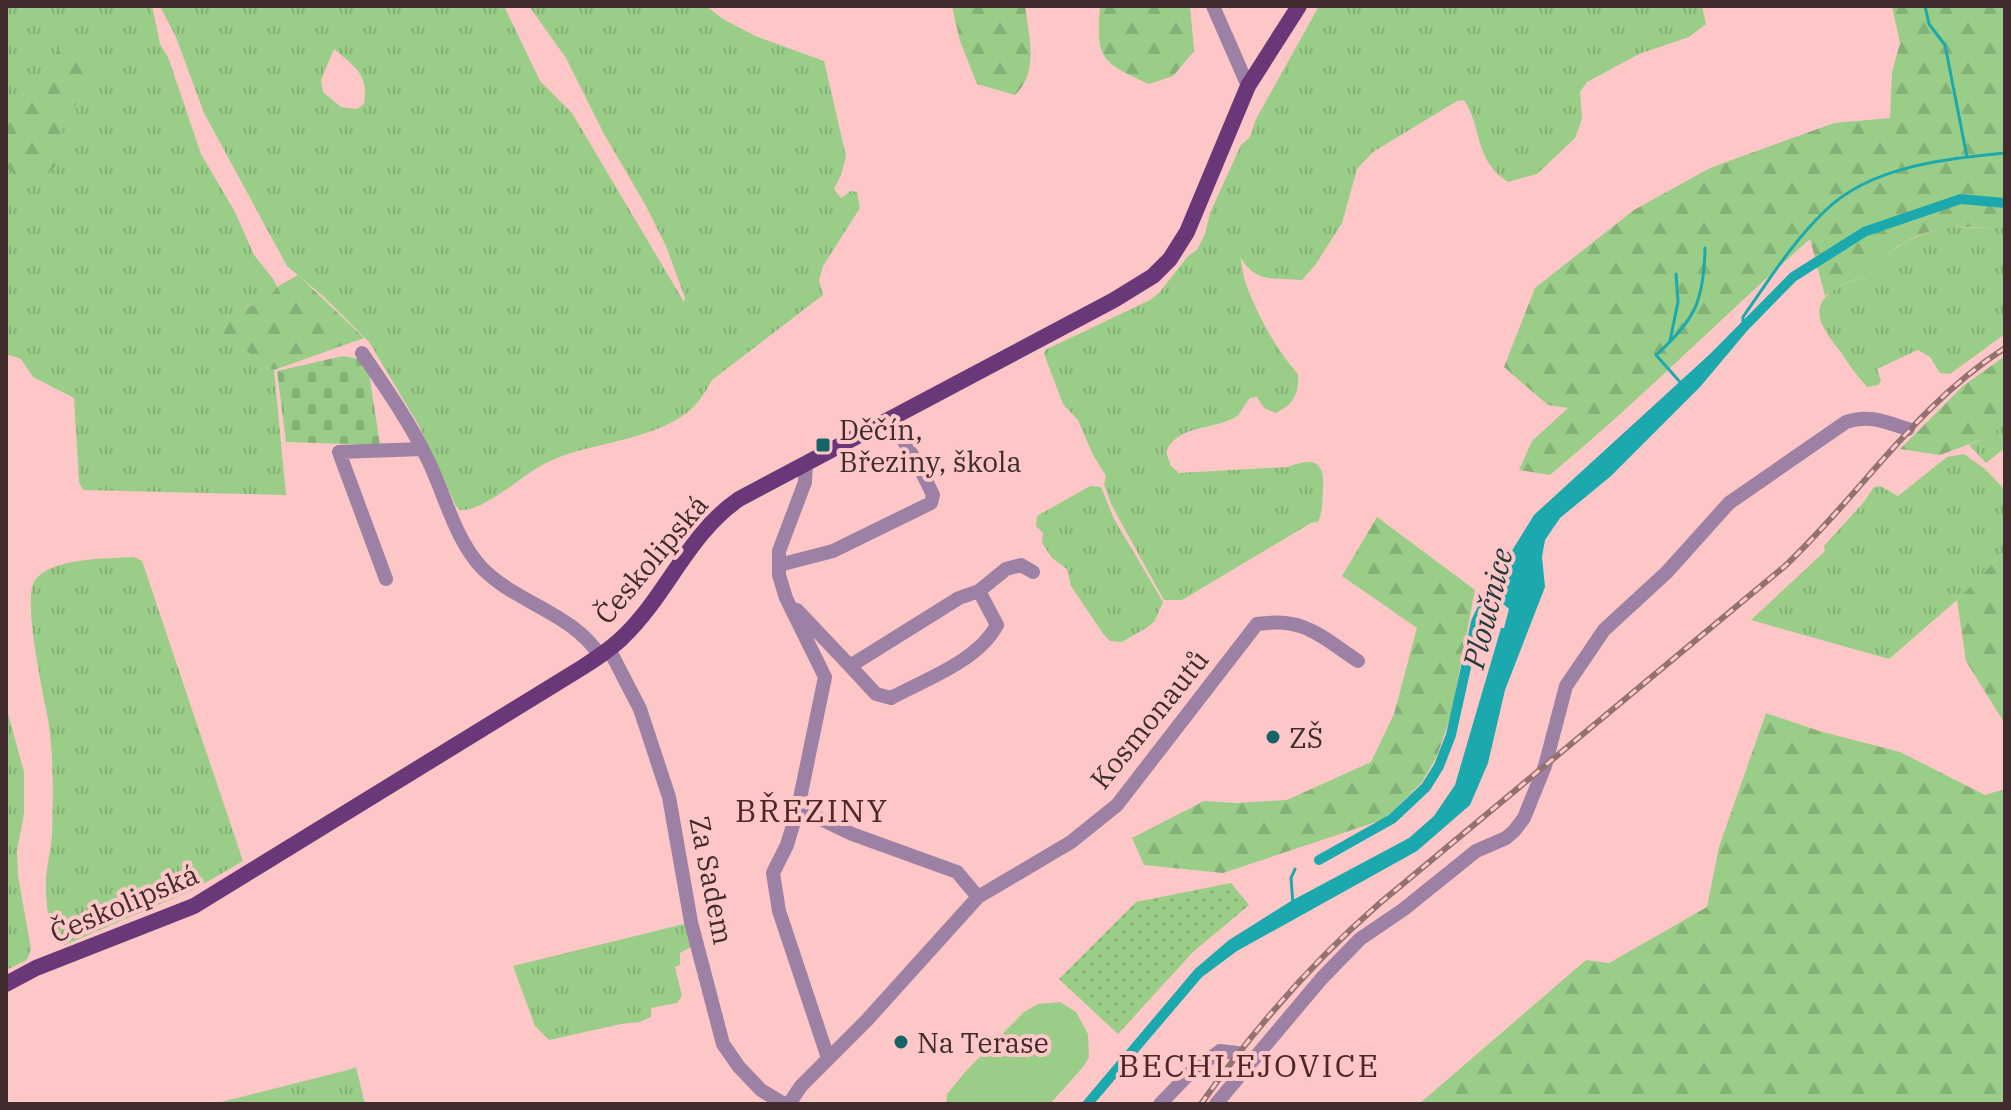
<svg xmlns="http://www.w3.org/2000/svg" width="2011" height="1110" font-family="'IBM Plex Serif',serif">
<style>
.grass{fill:url(#grass-tufts);fill-rule:evenodd}
.forest{fill:url(#forest-firs)}
.cemetery{fill:url(#cemetery-stones)}
.garden{fill:url(#garden-dots)}
.pitch{fill:#99cd88}
.water{fill:#1ca9ad}
.lines{fill:none;stroke-linecap:round;stroke-linejoin:round}
.stream{stroke:#1ca9ad;stroke-width:3}
.canal{stroke:#1ca9ad;stroke-width:10}
.minor{stroke:#9d81a5;stroke-width:14}
.major{stroke:#6a3878;stroke-width:16}
.rail-casing{stroke:#947171;stroke-width:6}
.rail{stroke:#fdc7c8;stroke-width:3;stroke-dasharray:9;stroke-linecap:butt}
.poi-dot{fill:#156467;stroke:#fdc7c8;stroke-width:3}
.labels{text-anchor:middle;dominant-baseline:central;stroke-width:8;stroke-linejoin:round;paint-order:stroke}
.poi-label{font-size:28px;fill:#402c2c;stroke:#fdc7c8;text-anchor:start}
.street-label{font-size:28px;fill:#402c2c;stroke:#fdc7c8}
.water-label{font-size:30px;font-style:italic;fill:#213c3d;stroke:#fdc7c8}
.quarter-label{font-size:32px;letter-spacing:2px;fill:#4f2628;stroke:#fdc7c8}
</style>
<defs>
<pattern id="grass-tufts" width="24" height="20" patternUnits="userSpaceOnUse" patternTransform="scale(2)"><rect width="24" height="20" fill="#99cd88"/><path d="M3 7l-1-3M5 7V3M7 7l1-3M15 17l-1-3M17 17v-4M19 17l1-3" fill="none" stroke="#85b076"/></pattern>
<pattern id="forest-firs" width="22" height="20" patternUnits="userSpaceOnUse" patternTransform="scale(2)"><rect width="22" height="20" fill="#99cd88"/><path d="M5 1l3.5 6h-7zM16 11l3.5 6h-7z" fill="#85b076"/></pattern>
<pattern id="cemetery-stones" width="16" height="16" patternUnits="userSpaceOnUse" patternTransform="scale(2)"><rect width="16" height="16" fill="#99cd88"/><path d="M2 7V4a2 2 0 0 1 4 0v3zM10 15v-3a2 2 0 0 1 4 0v3z" fill="#85b076"/></pattern>
<pattern id="garden-dots" width="8" height="8" patternUnits="userSpaceOnUse" patternTransform="scale(2)"><rect width="8" height="8" fill="#99cd88"/><path d="M2 2h.1M6 6h.1" fill="none" stroke="#85b076" stroke-width="1.8" stroke-linecap="round"/></pattern>
</defs>
<rect width="100%" height="100%" fill="#fdc7c8"/>
<!-- grass -->
<path class="grass" d="M6 6H152L160 44 168 57 201 154 235 212 254 255 274 280 277 287 271 295 218 324 215 333 255 356 264 367 274 370 286 495 83 490 79 482 74 398 33 377 21 359 6 354V168L24 180 62 121 82 97 57 51 39 80 6 109Z
M160 6H504L540 81 572 113 684 302 685 298 666 246 646 206 604 134 566 58 529 6H706L723 19 755 36 824 61 846 156 841 175 834 189 841 198 851 191 857 192 860 208 823 266 819 281 823 295 712 380C703 397 694 410 676 420 635 443 587 443 546 463 523 474 484 512 460 510L456 506 418 424 369 342 323 296 287 266 204 113 176 37ZM334 49C355 67 369 74 364 104L357 109 341 107 323 92 321 80Z
M1319 6H1702L1706 24 1689 37 1639 54 1587 82 1580 92 1582 119 1575 138 1537 174 1508 182C1473 159 1483 128 1464 100L1457 101 1373 152 1357 169 1342 223 1316 264 1302 280C1271 277 1257 284 1240 257 1243 268 1243 278 1247 287 1259 318 1276 349 1298 374 1299 394 1294 404 1276 413L1264 408 1257 397 1250 398C1244 404 1241 415 1234 418 1212 430 1177 425 1166 452L1171 466 1179 473 1287 467C1313 458 1325 459 1323 490 1322 502 1323 511 1318 522L1311 523 1182 600H1164L1112 506 1104 484 1106 476 1093 455 1078 420 1063 404 1044 354 1045 350 1150 300 1159 293 1188 256 1197 250 1205 234 1210 213 1241 145 1250 137 1256 119Z
M1949 227 2005 228V334L1950 374 1940 373 1930 357 1918 350 1877 369 1881 381 1878 385 1867 387C1857 376 1848 363 1840 351 1822 328 1805 307 1838 287 1847 282 1857 278 1868 278 1885 248 1916 234 1949 227Z
M2005 423V448L1986 463 1969 445 1983 439Z
M1964 454 1985 469 2005 490V551L1957 600 1889 659 1751 620 1825 551 1824 546 1863 503 1874 487 1880 486 1898 496 1947 457Z
M1090 486 1101 487 1114 519 1163 602 1154 622 1146 628 1122 642 1110 641 1104 635 1071 586 1067 569 1052 558 1042 543 1043 533 1036 526 1037 516Z
M134 557 142 561 243 861 193 890 65 945 52 939C49 919 45 899 46 878 47 864 51 850 52 835 53 798 54 756 48 719 43 693 22 599 35 580 53 557 106 559 134 557Z
M6 706 24 772V814L17 851 18 876 31 949 27 960 6 970Z
M688 923 693 946 680 953V965L675 967 682 996 677 1003 651 1008V1017L639 1022 621 1024 549 1040 535 1026 513 966Z
M356 1067 365 1104H213L348 1070Z"/>
<!-- forest -->
<path class="forest" d="M952 6H1025C1029 37 1039 72 1015 95L977 84 960 41Z
M1100 6H1190L1194 51 1173 76 1149 84C1101 62 1096 60 1100 6Z
M1892 6H2005V228C1986 229 1965 225 1947 228 1915 232 1884 250 1868 278 1852 277 1837 287 1825 296L1810 239C1722 317 1640 400 1550 475L1519 470 1532 441 1568 408 1548 405 1504 367 1535 288 1634 210 1710 168 1834 123 1890 118 1892 72 1900 43Z
M65 48C78 54 88 59 93 74L82 97 63 120 62 158 40 184 24 181 6 168V109L39 80 57 51Z
M298 275 364 338 274 370 264 367 255 356 214 333V327L218 324 271 295 277 287Z
M2005 356V423L1983 439 1940 455 1900 449 1963 386Z
M1377 517 1475 590 1451 715 1437 756 1422 782 1385 819 1223 873 1144 865 1132 838 1204 801 1236 803 1287 800 1371 762 1394 714 1417 628 1342 576Z
M2005 551V724L1966 661 1957 600Z
M1766 713 1819 731 1900 752 1985 795 2005 789V1104H1419L1586 960 1609 963 1707 907 1719 847Z"/>
<!-- cemetery -->
<path class="cemetery" d="M343 356 359 359 368 366 380 445 286 442 277 371Z"/>
<!-- garden -->
<path class="garden" d="M1231 883 1249 905 1193 952 1118 1034 1059 979 1136 902Z"/>
<!-- pitch -->
<path class="pitch" d="M1060 1002 1076 1012 1088 1034 1089 1057 1083 1067 1050 1104H946L947 1094 966 1071 1024 1012 1038 1004Z"/>
<!-- water -->
<path class="water" d="M1960 194 2005 198V208L1961 204 1867 236 1796 281 1747 331 1700 387 1611 476 1560 518 1545 540 1542 557 1545 587 1505 690 1488 763 1470 805 1417 851 1237 951 1202 977 1094 1104H1081L1195 969 1229 940 1291 901 1409 838 1434 816 1455 785 1501 628H1504L1509 609 1503 604 1502 567 1534 515 1710 354 1790 273 1863 227Z"/>
<g class="lines">
<!-- stream -->
<path class="stream" d="M1925 6 1929 24 1945 45 1967 157
M1743 322V317C1769 280 1793 241 1826 210 1871 166 1946 159 2005 153
M1670 341 1678 302 1676 274
M1680 382 1656 355C1695 320 1704 301 1705 248
M1293 904 1291 878 1295 869"/>
<!-- canal -->
<path class="canal" d="M1319 860 1392 819 1426 787 1439 766 1451 735 1476 622 1494 584 1512 570"/>
<!-- minor -->
<path class="minor" d="M1213 6 1248 86
M362 353C385 387 409 421 427 458 445 494 454 538 482 568 516 603 573 613 600 656
M806 463 805 482 779 551V575L786 598 825 677 798 808 787 845 773 873 779 911 828 1058
M779 565 833 551 931 503 933 495 920 468 890 418
M386 579 339 452 422 449
M979 591 997 625C978 661 926 679 891 698L876 694 850 666 959 598Z
M979 591 1006 569 1021 565 1033 572
M797 610 851 667
M609 649 640 709 669 797 691 922 723 1044 739 1067 761 1090 784 1104
M798 808 852 834 957 872 978 897
M789 1104 801 1086 867 1020 978 897 1071 842 1117 805 1257 624C1305 617 1320 636 1358 661
M1160 1104 1189 1074 1220 1051 1237 1053 1249 1063
M1216 1104 1322 978 1360 939 1404 909 1476 851 1506 838 1514 831 1524 818 1545 766 1566 686 1604 630 1667 572 1729 503 1846 422C1869 414 1886 422 1908 429"/>
<!-- major -->
<path class="major" d="M6 984 36 968 194 906 583 667C597 658 611 649 623 637 667 595 688 534 739 499L1114 300 1153 276 1170 259 1187 232 1248 86 1299 6"/>
<!-- rail casing -->
<g class="rail-casing">
<path id="rail" d="M1201 1104C1254 1029 1311 963 1380 903L1785 566C1861 494 1916 405 2005 348"/>
</g>
<!-- rail -->
<use href="#rail" class="rail"/>
</g>
<!-- markers -->
<g class="poi-dot">
<rect x="815" y="437" width="16" height="16" rx="4"/>
<circle cx="1273" cy="737" r="8"/>
<circle cx="901" cy="1042" r="8"/>
</g>
<g class="labels">
<!-- poi labels -->
<g class="poi-label">
<text x="839" y="429">Děčín,<tspan x="839" dy="32">Březiny, škola</tspan></text>
<text x="1289" y="737">ZŠ</text>
<text x="917" y="1042">Na Terase</text>
</g>
<!-- street labels -->
<g class="street-label">
<text transform="translate(651 559) rotate(-50)">Českolipská</text>
<text transform="translate(1149 719) rotate(-51)">Kosmonautů</text>
<text transform="translate(712 880) rotate(79)">Za Sadem</text>
<text transform="translate(124 903) rotate(-23)">Českolipská</text>
</g>
<!-- water labels -->
<g class="water-label">
<text transform="translate(1487 608) rotate(-76)">Ploučnice</text>
</g>
<!-- quarter labels -->
<g class="quarter-label">
<text x="812" y="810">BŘEZINY</text>
<text x="1249" y="1065">BECHLEJOVICE</text>
</g>
</g>
<!-- border -->
<rect width="2011" height="1110" fill="none" stroke="#402c2c" stroke-width="16"/>
</svg>
